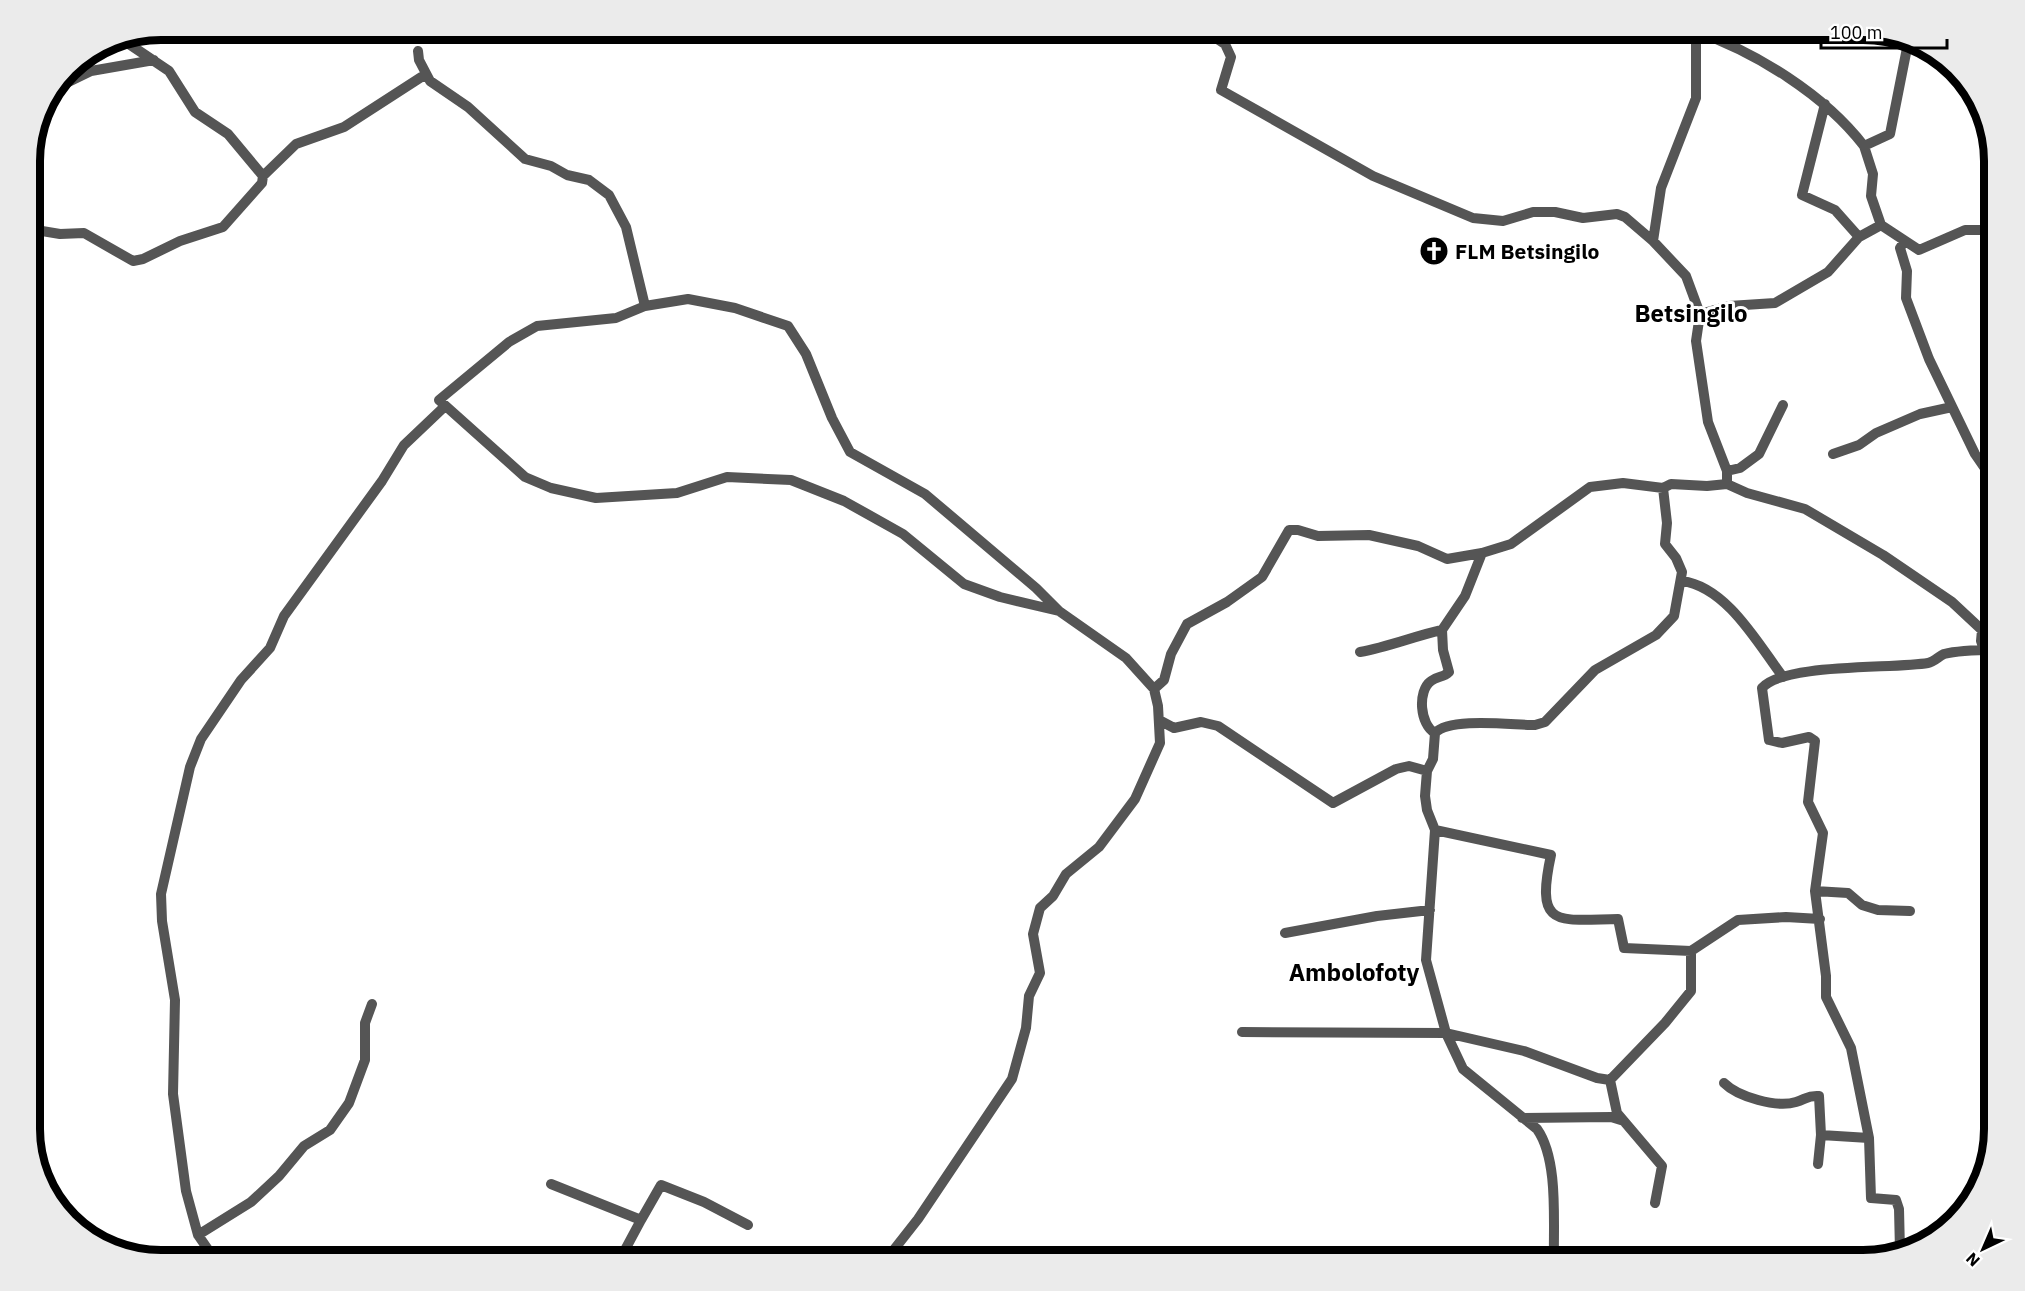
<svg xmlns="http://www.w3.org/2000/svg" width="2025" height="1291" font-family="'IBM Plex Sans',sans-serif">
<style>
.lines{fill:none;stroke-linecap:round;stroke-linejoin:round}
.minor{stroke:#555;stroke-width:10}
.labels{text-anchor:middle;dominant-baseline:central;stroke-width:6;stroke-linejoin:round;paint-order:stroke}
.poi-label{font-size:21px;font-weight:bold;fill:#000;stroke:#fff;text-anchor:start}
.quarter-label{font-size:24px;font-weight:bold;fill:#000;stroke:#fff}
.rim{fill:none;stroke:#000;stroke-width:8}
</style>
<rect width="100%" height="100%" fill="#fff"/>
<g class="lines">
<!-- minor -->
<path class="minor" d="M1204 30 1225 44 1231 57 1221 90 1373 176 1473 218 1503 221 1533 212H1555L1583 218 1617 214 1625 217 1653 241
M1696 30V98L1661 188 1653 241 1686 276 1700 314 1696 341 1708 422 1727 471V484L1747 493 1805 509 1883 555 1952 602 1982 630 1981 641 1984 650
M1695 31C1756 52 1825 95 1864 146
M1908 43 1890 134 1864 146 1873 174 1871 196 1881 225 1919 250 1965 230H1995
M418 51 419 60 430 81 468 107 525 159 551 166 567 175 589 180 609 195 626 227 645 306
M56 88 91 71 154 60
M1825 104 1802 195 1835 210 1859 237
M263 176 296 144 344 127 426 74
M30 229 60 234 84 233 133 261 143 259 180 241 223 227 262 183 263 176 228 134 195 112 169 71 120 38
M1904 242 1900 248 1907 271 1906 298 1929 359 1975 454 1995 483
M1700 314 1729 306 1775 303 1828 272 1859 237 1881 225
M1833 454 1859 445 1876 433 1920 414 1952 407
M1727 471 1740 468 1759 454 1783 405
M1482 553 1465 596 1442 630 1443 650 1449 672C1443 678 1437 676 1431 681 1417 691 1420 725 1435 733L1433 759 1427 771 1425 796 1427 810 1435 830 1426 960 1446 1033 1463 1069 1537 1129C1559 1160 1553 1223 1554 1261
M1682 581C1727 587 1758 644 1783 677
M1360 652C1389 647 1414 636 1442 630
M1154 689 1164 680 1171 654 1187 624 1227 602 1262 577 1289 530H1298L1318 536 1369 535 1418 546 1447 559 1482 553 1511 544 1590 487 1623 483 1663 488 1671 484 1707 486 1727 484
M1159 720 1174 728 1201 722 1218 726 1333 803 1396 769 1409 766 1427 771
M1435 733C1450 717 1512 725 1535 725L1545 722 1595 670 1656 635 1674 616 1682 572 1676 558 1665 544 1667 523 1663 488
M1435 830 1551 855C1535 929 1557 920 1618 919L1624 948 1691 951 1738 920 1786 917 1820 919
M1815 891 1848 893 1862 905 1878 910 1910 911
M1285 933 1377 916 1430 910
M1242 1032 1446 1033 1524 1051 1597 1078 1610 1080 1617 1113 1662 1166 1655 1203
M1610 1080 1665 1023 1691 991V951
M1724 1083C1738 1097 1777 1108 1796 1102 1806 1099 1808 1095 1819 1096L1821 1135 1818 1164
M1522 1118 1611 1117 1624 1121
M1821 1135 1869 1138
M551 1184 641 1220 619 1261
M641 1220 661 1185 704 1202 748 1225
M198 1235 251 1202 279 1176 304 1146 330 1130 349 1103 365 1060V1023L372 1004
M1900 1251 1899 1209 1896 1200 1871 1198 1869 1138 1851 1048 1826 997V976L1815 891 1823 833 1808 802 1815 741 1809 737 1782 743 1769 740 1762 688C1783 663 1894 669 1928 663 1934 662 1939 656 1944 654 1959 650 1980 650 1995 650
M812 1257 825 1261
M216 1261 198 1235 186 1191 173 1094 175 1000 162 921 161 894 190 767 201 739 241 680 270 648 284 616 382 481 404 445 444 407
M885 1261 918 1219 1012 1079 1026 1028 1029 996 1040 973 1033 934 1040 908 1053 896 1066 874 1099 847 1135 799 1160 743 1158 706 1154 689 1126 658 1059 611 1036 588 925 494 850 452 832 418 806 354 788 326 735 308 688 299 645 306 616 318 537 326 509 342 439 400 525 477 551 488 596 498 677 493 727 477 791 480 844 501 903 534 964 584 1000 597 1059 611"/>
</g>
<!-- icons -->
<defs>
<g id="church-disc" transform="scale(1.5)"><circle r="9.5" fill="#000" stroke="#fff"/><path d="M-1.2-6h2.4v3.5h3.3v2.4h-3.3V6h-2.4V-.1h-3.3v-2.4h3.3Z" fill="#fff"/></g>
</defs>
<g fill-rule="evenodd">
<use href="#church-disc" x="1434" y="251"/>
</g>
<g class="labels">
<!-- poi labels -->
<g class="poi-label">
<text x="1455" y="251">FLM Betsingilo</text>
</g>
<!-- quarter labels -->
<g class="quarter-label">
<text x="1691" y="313">Betsingilo</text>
<text x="1354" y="972">Ambolofoty</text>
</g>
</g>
<!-- crop -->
<path d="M0 0H2025V1291H0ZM161 40H1863A121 121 0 0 1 1984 161V1129A121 121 0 0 1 1863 1250H161A121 121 0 0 1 40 1129V161A121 121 0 0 1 161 40Z" fill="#ebebeb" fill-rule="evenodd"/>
<path class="rim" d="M161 40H1863A121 121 0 0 1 1984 161V1129A121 121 0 0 1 1863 1250H161A121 121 0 0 1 40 1129V161A121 121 0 0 1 161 40Z"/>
<!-- north arrow -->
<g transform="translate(1983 1249) rotate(224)" stroke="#ffffff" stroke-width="4.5" paint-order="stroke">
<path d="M0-4.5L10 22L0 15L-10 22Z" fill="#000000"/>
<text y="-9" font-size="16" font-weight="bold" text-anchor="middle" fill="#000000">N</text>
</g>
<!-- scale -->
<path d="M1821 39v9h126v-9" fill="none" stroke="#000000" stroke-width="3"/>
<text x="1830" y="39" font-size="18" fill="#000000" stroke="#ffffff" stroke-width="4.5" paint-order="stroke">100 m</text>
</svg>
